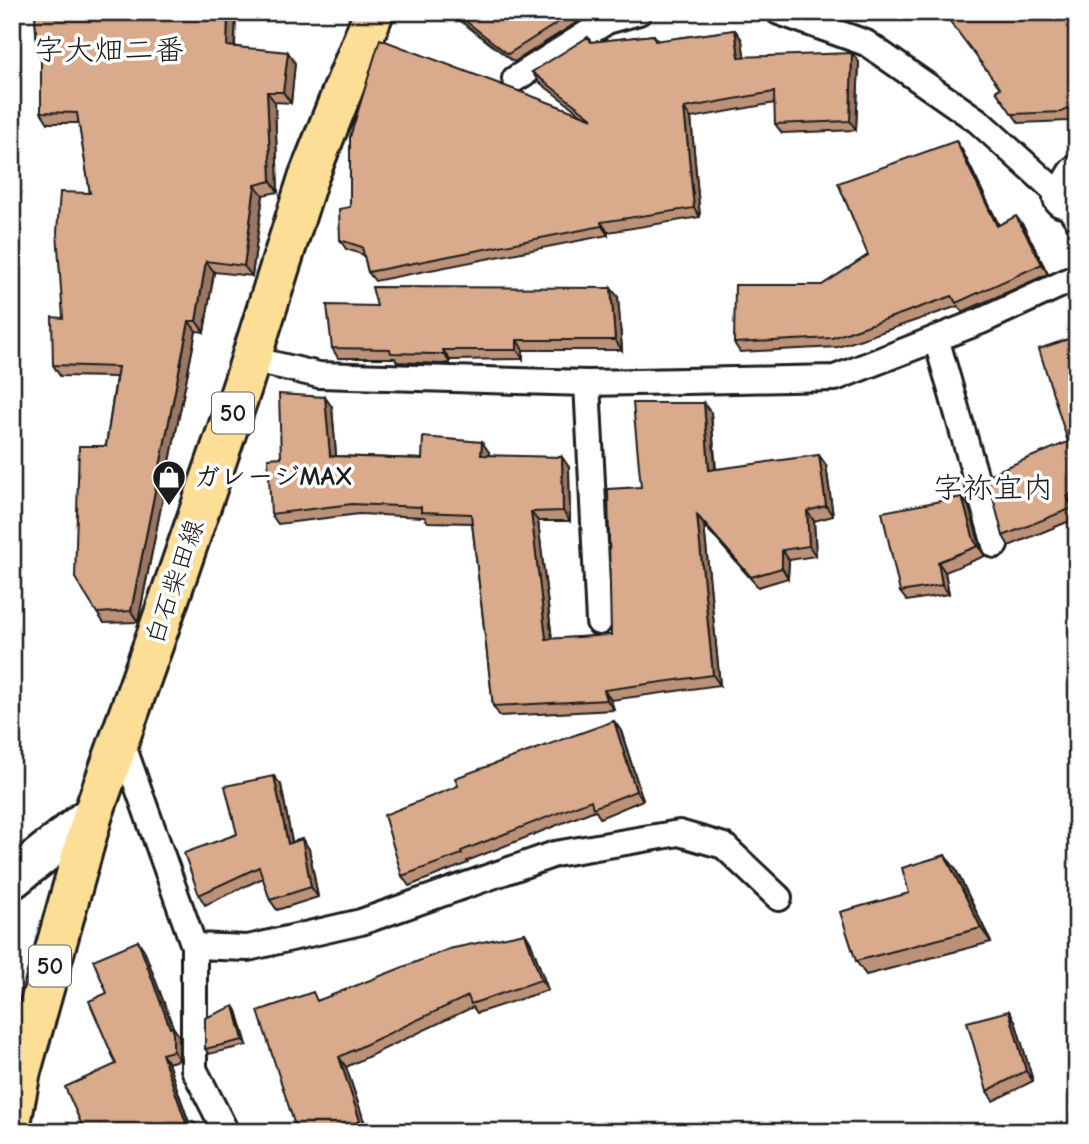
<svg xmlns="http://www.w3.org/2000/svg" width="1089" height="1144" font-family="'Comic Neue','Klee One',sans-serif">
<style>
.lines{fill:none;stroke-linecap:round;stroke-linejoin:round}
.service-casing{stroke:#1c1c1c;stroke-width:30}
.minor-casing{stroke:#1c1c1c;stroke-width:44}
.primary-casing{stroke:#1c1c1c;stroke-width:44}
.service{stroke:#fff;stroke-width:24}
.minor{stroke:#fff;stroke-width:38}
.primary{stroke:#fcde96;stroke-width:38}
.wall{fill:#bb9278;stroke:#1c1c1c;stroke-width:2}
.shaded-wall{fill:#997762;stroke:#1c1c1c;stroke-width:2}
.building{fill:#daaa8c;stroke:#1c1c1c;stroke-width:2}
.labels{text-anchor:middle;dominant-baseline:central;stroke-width:7;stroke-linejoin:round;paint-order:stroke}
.shield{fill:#fff;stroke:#606060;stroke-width:2}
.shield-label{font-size:24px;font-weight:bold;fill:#1c1c1c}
.poi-label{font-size:26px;font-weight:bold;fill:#1c1c1c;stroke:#fff;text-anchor:start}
.street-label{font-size:26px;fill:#1c1c1c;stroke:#fff}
.quarter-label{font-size:30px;fill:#1c1c1c;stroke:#fff}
</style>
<rect width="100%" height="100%" fill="#fff"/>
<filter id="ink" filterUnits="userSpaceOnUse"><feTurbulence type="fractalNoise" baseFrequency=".0143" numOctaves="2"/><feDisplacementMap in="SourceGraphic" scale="14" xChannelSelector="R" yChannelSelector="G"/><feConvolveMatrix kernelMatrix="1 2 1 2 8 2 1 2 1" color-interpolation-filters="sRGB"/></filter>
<g filter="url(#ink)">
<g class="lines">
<!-- service casing -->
<g class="service-casing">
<path id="service" d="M779 12 866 43 978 121 1063 198 1077 219
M515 79 607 21 639 12
M936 338 995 545
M251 359 319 375 587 383 835 378 981 321 1077 277
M587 383 599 622
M120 737 194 946V1069L226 1132
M194 946 248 948 361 922 555 854 679 833 724 846 779 898"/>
</g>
<!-- minor casing -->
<g class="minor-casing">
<path id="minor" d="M1063 198 1077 175
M12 879 93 814"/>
</g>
<!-- primary casing -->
<g class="primary-casing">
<path id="primary" d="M12 1118 21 1071 93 814 156 637 242 387 308 178 374 12"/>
</g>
<!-- service -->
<use href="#service" class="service"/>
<!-- minor -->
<use href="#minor" class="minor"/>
<!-- primary -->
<use href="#primary" class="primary"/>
</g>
<!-- wall -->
<path class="wall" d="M35 12H236L235 46 295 63 291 103 275 102 278 192 263 195 252 276 214 272 204 332 196 331 138 622 104 623 97 613 106 446 116 377 60 376 53 365 90 193 79 123H48L41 112V57L37 51Z
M449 12H573L579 21 514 62Z
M1077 12V115L1068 121 1019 123 996 91Z
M735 30 742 40 744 57 859 62 856 130 782 133 775 124V103L691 118 700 217 608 232V235L375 281 368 272 364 255 346 249 340 240 350 207 582 115 539 82 532 72 591 42 654 35 658 41Z
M956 141 962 150 999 225H1023L1048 274 962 312 958 306 838 347 740 352 734 343 868 255Z
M618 297 622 350H523V359L450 360V363L442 364 397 362 395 358H338L332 348 377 306Z
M1077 336V504L1074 505 1077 513V518L1009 546 1003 536 1068 442Z
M332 407 336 456 422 459 489 452V455L569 467 570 521H538L552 639 611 635 641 487 711 413 716 469 826 465 833 516 814 521 816 556 789 560 788 578 758 587 704 525 720 685 611 700 614 710 500 716 493 706 472 523 428 522 424 517 359 514 278 524 271 514 281 457Z
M969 507 981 549 985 556 945 572 949 594 907 601 900 592Z
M614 721 621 731 643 800 600 818 595 810 467 861 468 863 409 886 402 876 458 786Z
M281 785 292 842 302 839 309 849 318 897 277 910 270 900 263 878 205 905 199 895 237 834Z
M955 868 991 942 866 975 856 961 909 893Z
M138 941 144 950 173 1027 179 1036V1060L168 1063 189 1122 193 1121 200 1132H85L116 1064Z
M531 943 548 990 477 1013 473 1007 346 1067 367 1130 364 1132H297L319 1000Z
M234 1006 237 1011 247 1045 209 1054 205 1049Z
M1009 1011 1015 1021 1033 1081 993 1101 987 1091Z"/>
<!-- shaded-wall -->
<path class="shaded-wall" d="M228 12H236L234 56 227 46Z
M735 30 742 40 746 66 739 57Z
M288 52 295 63 291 103 283 92Z
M852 53 859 62 856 130 850 121Z
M267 92 275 102 278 192 271 181Z
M684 108 691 118 700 217 694 208Z
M956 141 962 150 1004 236 997 226Z
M255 185 263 195 252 276 244 266Z
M1016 216 1023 225 1048 274 1042 264Z
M601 222 608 232V235L602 226Z
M206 261 214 272 204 332 196 321Z
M611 288 618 297 622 350 615 340Z
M189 321 196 331 138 622 131 611Z
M517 340 523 350V359L517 350Z
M443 350 450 360V363L444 354Z
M325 397 332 407 337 466 330 456Z
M704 403 711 413 716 480 709 470Z
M482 442 489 452 488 465 481 455Z
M819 455 826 465 833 516 826 506Z
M562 457 569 467 570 521 563 511Z
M1067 496 1074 505 1077 515 1072 508Z
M962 497 969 507 981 549 985 556 974 540Z
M807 511 814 521 816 556 809 546Z
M531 512 538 521 553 649 546 639Z
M697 515 704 525 720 685 713 675Z
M782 550 789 560 788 578 782 568Z
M938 562 945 572 949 594 942 585Z
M604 690 611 700 614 710 607 700Z
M614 721 621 731 643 800 636 791Z
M274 776 281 785 294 853 288 844Z
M302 839 309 849 318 897 311 887Z
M945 855 955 868 991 942 981 928Z
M525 933 531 943 548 990 541 980Z
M138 941 144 950 173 1027 179 1036V1060L173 1051 170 1028Z
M234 1006 237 1011 247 1045 243 1040Z
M1009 1011 1015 1021 1033 1081 1026 1071Z
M162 1054 168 1063 192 1132 186 1123Z
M339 1057 346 1067 367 1130 360 1121Z
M193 1121 200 1129V1132H197Z"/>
<!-- building -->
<path class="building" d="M35 12H228L227 46 288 52 283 92H267L271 181 255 185 244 266 206 261 196 321H189L131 611 97 613 75 578 79 446H106L118 367 53 365 52 317 63 318 57 232 60 192 90 193 77 113 41 112V51H37Z
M454 12H573V13L508 54Z
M943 12H1077V100L1062 112 1012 114 996 91 1000 88Z
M735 30 739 57 852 53 850 121 775 124 774 92 684 108 694 208 601 222 602 226 368 272 362 247 340 240 339 209 350 207V137L380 39 593 119 532 72 588 37 591 42 654 35 655 41Z
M956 141 997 226 1016 216 1042 264 956 303 952 296 832 338 734 343 735 285H822L868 255 838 183Z
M372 287 611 288 615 340H517V350H443L444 354H435L391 353 390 349 332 348 327 305 377 306Z
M1077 336V492L1067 496 1072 508 1003 536 987 475 1068 442 1039 349Z
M279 394 325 397 330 456 422 459 423 437 482 442 481 455 562 457 563 511 531 512 546 639 611 635 608 489 641 487 633 403H704L709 470 819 455 826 506 807 511 809 546 782 550V568L751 577 697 515 713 675 604 690 607 700 493 706 471 514 421 512V507L352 504 271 514 268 458 281 457Z
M962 497 974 540 978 546 938 562 942 585 900 592 882 512Z
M614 721 636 791 593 808 591 800 461 851 462 854 402 876 384 815 458 786 455 778Z
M274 776 288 844 302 839 311 887 270 900 259 867 199 895 184 853 237 834 225 786Z
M945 855 981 928 856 961 840 912 909 893 902 868Z
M525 933 541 980 471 1004 468 996 339 1057 360 1121 355 1123 358 1132H297L258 1011 313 992 317 1001 449 949Z
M138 941 170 1028 173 1027V1051L162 1054 186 1123 193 1121 197 1132H85L65 1087 116 1064 89 1001 107 993 93 960Z
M234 1006 243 1040 205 1049V1018Z
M1009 1011 1026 1071 987 1091 967 1022Z"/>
</g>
<!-- icons -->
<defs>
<g id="shop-pin" transform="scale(1.75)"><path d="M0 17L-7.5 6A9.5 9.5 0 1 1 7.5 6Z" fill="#1c1c1c" stroke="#fff"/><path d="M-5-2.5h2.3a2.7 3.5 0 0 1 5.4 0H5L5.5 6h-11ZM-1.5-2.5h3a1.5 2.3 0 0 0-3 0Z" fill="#fff"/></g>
</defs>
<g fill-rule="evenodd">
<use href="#shop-pin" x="169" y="477"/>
</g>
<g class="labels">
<!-- shield labels -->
<g class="shield">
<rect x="212" y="392.5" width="42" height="41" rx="5"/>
<rect x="29" y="945.5" width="42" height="41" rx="5"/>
</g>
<g class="shield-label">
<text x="233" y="413">50</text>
<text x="50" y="966">50</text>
</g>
<!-- poi labels -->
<g class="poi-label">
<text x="194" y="477">ガレージMAX</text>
</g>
<!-- street labels -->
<g class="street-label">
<text transform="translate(175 582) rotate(-71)">白石柴田線</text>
</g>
<!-- quarter labels -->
<g class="quarter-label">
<text x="109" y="50">字大畑二番</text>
<text x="993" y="488">字祢宜内</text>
</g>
</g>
<!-- margin -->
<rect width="1089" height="1144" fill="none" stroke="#fff" stroke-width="42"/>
<rect x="21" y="21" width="1047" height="1102" fill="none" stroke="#1c1c1c" stroke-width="2.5" filter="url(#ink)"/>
</svg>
